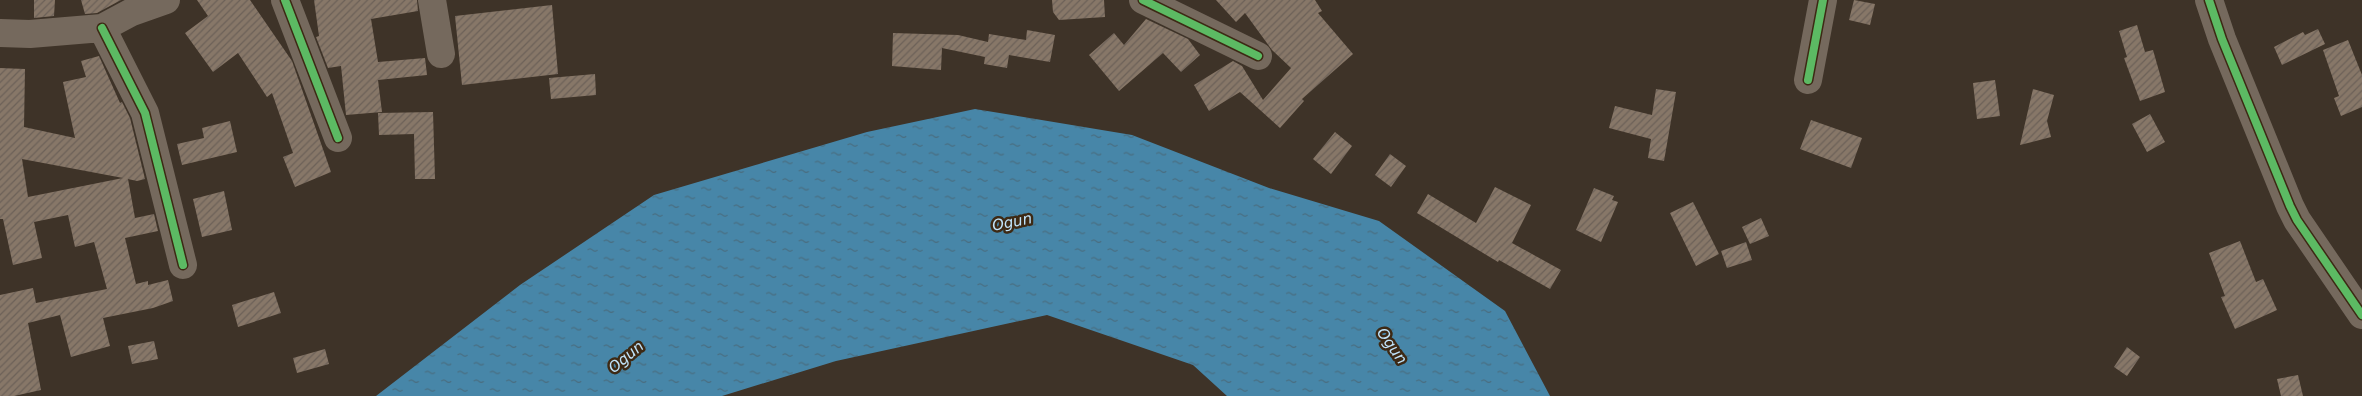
<svg xmlns="http://www.w3.org/2000/svg" width="2362" height="396" font-family="'DejaVu Sans',sans-serif">
<style>
.water{fill:url(#water-ripples)}
.building{fill:url(#building-hatch);fill-rule:evenodd}
.lines{fill:none;stroke-linecap:round;stroke-linejoin:round}
.minor{stroke:#75695d;stroke-width:28}
.cycleway-casing{stroke:#3d2914;stroke-width:11}
.cycleway{stroke:#5cba63;stroke-width:8}
.labels{text-anchor:middle;dominant-baseline:central;stroke-width:5;stroke-linejoin:round;paint-order:stroke}
.water-label{font-size:15px;font-style:italic;fill:#c0e4fb;stroke:#3d2914}
</style>
<defs>
<pattern id="water-ripples" width="26" height="14" patternUnits="userSpaceOnUse" patternTransform="scale(1.25)"><rect width="26" height="14" fill="#4786a8"/><path d="M2 4q2-2 4 0t4 0M15 11q2-2 4 0t4 0" fill="none" stroke="#496d80"/></pattern>
<pattern id="building-hatch" width="6" height="6" patternUnits="userSpaceOnUse" patternTransform="scale(1.25)"><rect width="6" height="6" fill="#877768"/><path d="M-1 1l2-2M0 6l6-6M5 7l2-2" fill="none" stroke="#6c6158"/></pattern>
</defs>
<rect width="100%" height="100%" fill="#3e3328"/>
<!-- water -->
<path class="water" d="M975 109 1132 135 1269 188 1379 221 1505 311 1550 396H1227L1193 365 1047 315 836 361 722 396H376L520 285 654 195 867 132Z"/>
<!-- building -->
<path class="building" d="M34 0H55L54 16 34 18Z
M81 0H121L97 13 85 14Z
M197 0H250L292 61 331 172 295 187 283 157 293 153 272 93 267 97 238 53 213 72 185 33 208 16Z
M314 0H417L418 11 371 19 378 62 425 58 427 75 378 80 382 112 346 115 341 66 328 68 316 37 319 36Z
M1052 0H1104L1105 17 1059 20 1053 12Z
M1216 0H1315L1322 11 1318 13 1353 54 1302 99 1304 101 1280 128 1240 92 1209 111 1194 85 1233 61 1242 66 1263 100 1291 68 1272 50 1245 13 1236 22Z
M1854 0 1875 4 1870 25 1849 20Z
M552 5 558 74 462 85 455 16Z
M1146 19 1188 39 1200 55 1181 72 1163 53 1119 91 1089 55 1114 33 1124 45Z
M2137 25 2145 52 2153 50 2165 92 2140 101 2124 58 2127 57 2119 31Z
M2318 29 2325 44 2282 65 2274 47 2303 32 2305 35Z
M1027 30 1055 35 1050 62 1009 55 1007 68 984 64 985 57 942 48 941 70 892 66 893 33 958 35 988 42 989 34 1026 40Z
M2348 40 2362 75V107L2341 116 2334 98 2339 96 2323 50Z
M99 56 120 103 122 102 130 118 145 179 137 181 128 179 135 218 154 214 158 231 125 238 136 284 148 281V285L168 280 173 301 153 308 103 318 110 346 71 357 60 315 28 323 41 390 14 396H0V295L33 288 36 303 107 289 94 242 75 247 68 215 34 222 42 258 13 265 3 219H0V68L25 69 24 127 75 138 63 82 86 77 81 61ZM22 159 123 178 28 197Z
M595 74 596 95 551 99 549 78Z
M1995 80 2000 116 1977 119 1973 83Z
M1656 89 1676 92 1664 161 1648 158 1651 139 1609 128 1615 106 1652 115Z
M2033 89 2054 95 2047 121 2051 137 2020 145Z
M433 112 435 179H415L414 134 379 135 378 113Z
M2150 114 2165 142 2147 152 2132 124Z
M1811 120 1862 138 1851 168 1800 149Z
M230 121 237 152 182 165 177 144 204 138 202 128Z
M1335 132 1352 146 1331 174 1313 159Z
M1390 154 1406 166 1391 187 1375 175Z
M1495 187 1531 205 1512 243 1561 270 1550 289 1499 260 1498 262 1417 213 1428 194 1476 223Z
M1594 188 1614 196 1612 200 1618 202 1601 242 1576 230Z
M224 191 232 230 202 237 193 199Z
M1693 202 1719 254 1696 266 1670 213Z
M1761 218 1769 236 1750 244 1742 227Z
M2240 241 2256 282 2263 279 2277 310 2235 329 2221 297 2225 296 2209 253Z
M1746 242 1752 260 1727 268 1721 251Z
M274 292 281 313 238 327 232 305Z
M154 341 158 359 132 364 128 346Z
M2127 347 2140 357 2127 376 2114 367Z
M325 349 329 364 297 373 293 358Z
M2298 375 2303 396H2281L2277 379Z"/>
<g class="lines">
<!-- minor -->
<path class="minor" d="M285 0 338 138
M432 0 441 54
M1143 0 1258 56
M2209 0 2222 39 2290 206 2297 220 2362 315
M102 28 145 113 183 265
M0 33 30 34 102 28 132 12 166 0
M1808 80 1823 0"/>
<!-- cycleway casing -->
<g class="cycleway-casing">
<path id="cycleway" d="M285 0 338 138
M1143 0 1258 56
M2209 0 2222 39 2290 206 2297 220 2362 315
M102 28 145 113 183 265
M1808 80 1823 0"/>
</g>
<!-- cycleway -->
<use href="#cycleway" class="cycleway"/>
</g>
<g class="labels">
<!-- water labels -->
<g class="water-label">
<text transform="translate(1012 222) rotate(-11)">Ogun</text>
<text transform="translate(1392 346) rotate(55)">Ogun</text>
<text transform="translate(626 357) rotate(-40)">Ogun</text>
</g>
</g>
</svg>
